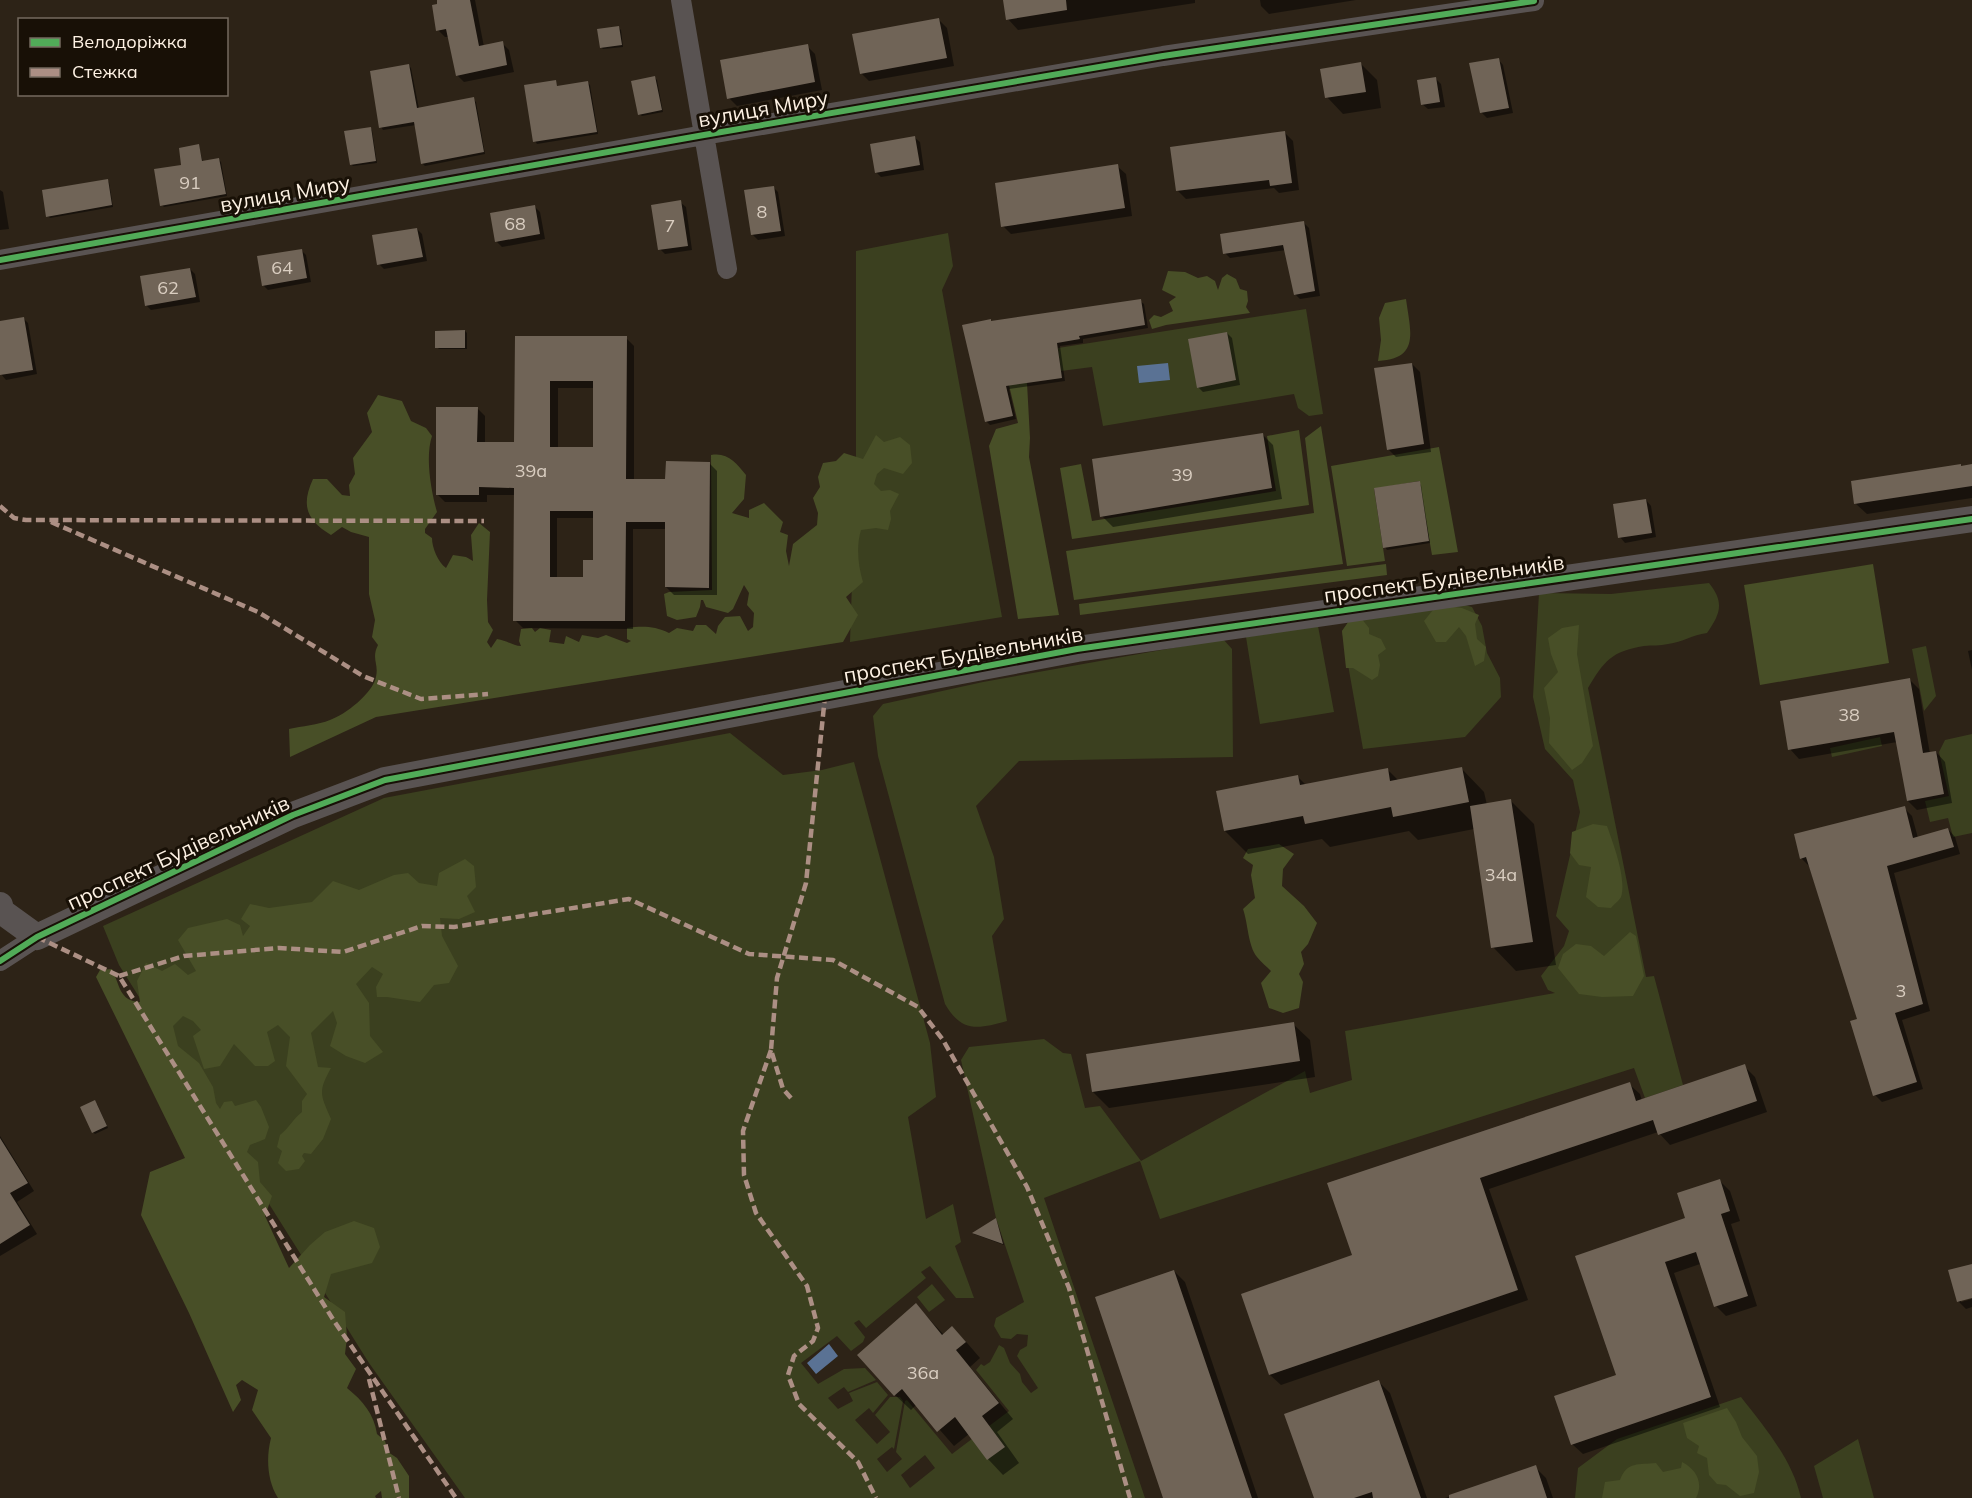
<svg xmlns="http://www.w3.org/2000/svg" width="1972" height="1498" font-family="Mulish,sans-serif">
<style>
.green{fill:#3b401f;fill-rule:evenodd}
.forest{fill:#484f27}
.water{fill:#5a7294}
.shadow{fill:#0007;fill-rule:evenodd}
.building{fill:#706457;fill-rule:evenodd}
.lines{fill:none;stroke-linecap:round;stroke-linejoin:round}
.minor{stroke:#595352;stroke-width:20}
.tertiary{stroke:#595352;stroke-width:26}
.quiet{stroke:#ac8f84;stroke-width:4.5;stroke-dasharray:9 4.5;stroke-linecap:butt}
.cycleway-casing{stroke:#181006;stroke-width:10}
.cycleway{stroke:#51ab58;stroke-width:6}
.labels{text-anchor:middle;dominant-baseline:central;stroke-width:6;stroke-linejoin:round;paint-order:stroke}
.number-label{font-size:18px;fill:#dacec1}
.street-label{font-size:21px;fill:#fef2e4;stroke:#181006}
</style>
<rect width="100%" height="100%" fill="#2d2317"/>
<!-- green -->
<path class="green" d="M948 233 953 266 942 290 1002 617 850 642 856 464V251Z
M1306 309 1323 414 1309 416 1298 408 1294 394 1103 426 1092 367 1061 371 1058 348Z
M1709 583C1725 603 1720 614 1707 633 1692 635 1683 642 1668 644 1660 646 1652 645 1644 646 1612 651 1604 661 1588 688L1646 977 1654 976 1683 1085 1645 1098 1634 1068 1160 1219 1140 1161 1044 1198 1145 1498H465L369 1363 119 965 103 926 384 798 730 733 783 775 822 770 854 762 930 1043 936 1097 908 1117 926 1219 953 1204 961 1242 955 1246 974 1298H956L930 1266 921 1272 926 1278 866 1328 859 1320 854 1323 865 1337 863 1342 851 1351 837 1336 801 1363 818 1384 844 1369 865 1368 876 1380 848 1392 844 1387 828 1398 838 1409 853 1401 849 1393 877 1382 888 1395 873 1413 869 1408 855 1420 877 1444 890 1432 875 1415 890 1397H900L903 1401 894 1449 892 1447 877 1459 887 1472 902 1459 896 1452 905 1401 907 1400 952 1454 1009 1411 976 1370 981 1364 984 1366 990 1362 999 1345 1004 1348 1010 1363 1020 1374 1022 1382 1031 1393 1038 1388 1017 1356 1020 1350 1027 1346 1028 1335 1017 1334 1011 1339 1001 1338 994 1326 996 1318 1024 1302 996 1218 961 1060 969 1047 1044 1039 1063 1053 1071 1054 1085 1108 1100 1106 1141 1161 1305 1071 1310 1093 1352 1080 1345 1031 1555 993 1548 990 1541 976 1564 946 1569 931 1556 916 1580 812 1573 780 1545 749 1533 697 1539 593 1611 594ZM925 1455 935 1468 910 1488 901 1475Z
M1461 604 1472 607 1482 626 1487 653 1500 678 1501 697 1465 737 1363 749 1342 631 1349 621Z
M1318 626 1334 712 1260 724 1246 637Z
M1223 639 1232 649 1233 757 1019 761 976 806 994 857 1004 919 992 936 1007 1021C978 1029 962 1033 945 1004L878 756 873 716 883 704 983 682Z
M1926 646 1936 696 1924 711 1912 649Z
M1972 734V833L1953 837 1948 818 1930 822 1925 801 1949 796 1939 752 1945 740Z
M1880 737 1882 746 1832 757 1830 748Z
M932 1284 945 1300 929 1312 917 1297Z
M1741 1397C1765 1428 1792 1459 1801 1498H1575L1578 1468 1617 1439Z
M1858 1439 1874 1498H1823L1814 1466Z"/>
<!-- forest -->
<path class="forest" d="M1168 271 1185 272 1198 278 1207 276 1215 281 1218 290 1222 278 1227 274 1236 279 1240 289 1247 291 1248 301 1246 307 1250 313 1166 325 1152 329 1149 320 1154 315 1161 317 1173 311 1169 302 1176 297 1162 290Z
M1406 299C1410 330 1421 359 1378 361L1381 340 1379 318 1385 303Z
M1008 381 1027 383 1030 438 1029 457 1059 615 1018 619 989 446 996 429 1018 423Z
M378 395 402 401 411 421 426 428 432 436C425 457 431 491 437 512L425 529V533L432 538C432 548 438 562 446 568L453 555 466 557 473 561 471 535 479 523 490 532 487 600 488 622 493 630 487 642 491 648 497 639C506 640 513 646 521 646L519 641 521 629 532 628 535 632 540 628 551 630 549 642 564 644 566 636 579 642 582 635 598 638 606 635 627 643 631 641 627 639V628C643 626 654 626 669 633L677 628 693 631 696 625H706L716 634 718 626 725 617 740 616 748 631 753 627 754 613 747 605 749 593 744 585 733 609 728 613 706 607 703 600H701L700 607 696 617 677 620 667 616 664 594 669 592 712 590 711 455C728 452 736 463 746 475L744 499 732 513 749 518V510L764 503 783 522 780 532 788 535 786 551 789 566 793 544 817 525 818 513 813 498 820 487 818 477 823 463 836 461 844 453 863 459 876 435 884 442 900 437 910 445 912 463 903 474 884 468 877 474 874 484 881 491 890 490 899 494 890 511 891 519 888 530 876 528 861 530C856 546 858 566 863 582L846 597 858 615 843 642 376 717 290 757 289 729C302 726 318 725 330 720 345 715 373 693 376 677 379 663 371 659 378 645L372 637 375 620 369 594V537L351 532 342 527 331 535C306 520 301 505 313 479H327L342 495 350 496 349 485 355 474 353 458 372 432 367 413Z
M1321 426 1343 564 1074 600 1066 551 1314 513 1305 438Z
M1299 430 1309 505 1072 539 1060 468 1081 464 1092 521 1276 491 1267 436Z
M1439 447 1458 552 1432 555 1419 481 1374 489 1385 561 1347 566 1331 466Z
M1386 564 1387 575 1080 615 1079 604Z
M1873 564 1889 663 1760 685 1744 585Z
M1437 605 1462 608 1479 615 1475 624 1477 639 1486 647 1484 661 1475 666 1466 636 1459 627 1446 642H1436L1424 621Z
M1361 618 1369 628V634L1381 639 1386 649 1378 655 1380 665 1378 676 1372 680 1353 668H1346L1342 631 1349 621Z
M1579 625 1577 654 1593 746 1582 763 1572 770 1549 743 1550 718 1544 688 1558 672 1551 654 1548 638 1562 628Z
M1593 824 1607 826C1613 843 1627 879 1621 897 1619 901 1614 904 1611 908L1598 907 1586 897 1591 867 1579 865 1570 853 1572 832Z
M1279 844 1294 854 1283 869 1282 886 1304 906 1317 923 1308 944 1301 952 1304 964 1299 974 1303 982 1299 1008 1283 1013 1269 1008 1261 983 1271 971C1267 967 1261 962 1257 957 1248 946 1248 923 1243 909L1255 898 1251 875 1253 865 1243 858 1248 849Z
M465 859 474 866 476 887 467 896 475 912 459 919 440 918 442 936 458 966 449 983 434 985 420 1002 387 997H377L376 987 383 974 372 967 356 984 369 1003 370 1036 383 1052 365 1063 346 1056 330 1046 337 1023 333 1011 311 1033 318 1067 331 1068C318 1092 320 1094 331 1119L323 1139 311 1154 304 1153 302 1156 305 1161 299 1169 286 1171 278 1163 282 1151 277 1147 280 1135C289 1128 293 1119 302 1112V1101L307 1094 286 1066 290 1037 278 1025 267 1032 275 1061 268 1066H255L234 1044 220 1066 204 1069 193 1036 201 1030 193 1021 183 1016 173 1026 178 1046 199 1063 213 1087 216 1103 220 1109 224 1102 232 1101 235 1106 256 1100 261 1107 269 1127 265 1139 250 1145 247 1152 258 1162 260 1182 272 1196 265 1216 289 1268 310 1245 325 1232 354 1221 374 1228 380 1247 372 1263 331 1274 324 1297 345 1312 347 1337 345 1354 356 1369 347 1388C363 1401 374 1414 377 1434L385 1441 388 1452 397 1458 409 1476V1498H382L381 1491 375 1496 376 1498H278C267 1481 266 1457 271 1438L252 1410 258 1390 242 1380 236 1385 241 1400 233 1412 189 1313 141 1215 150 1172 185 1158 96 977 100 970 112 969C120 985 119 1001 140 1002L137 981 146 963 162 971 175 964 188 975 196 971 178 940 188 928 227 919 240 925 243 936 250 926 241 919 250 904 269 908 312 902 333 881 359 890 394 875 408 873 419 883 437 886 439 873Z
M1630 932 1636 936 1644 976 1633 996 1602 997 1579 994 1558 968 1563 954 1576 944 1591 946 1604 956Z
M1727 1408 1736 1422 1742 1437 1757 1456 1759 1472 1754 1493 1740 1496 1726 1485 1717 1484 1709 1475 1707 1458 1697 1453 1699 1446 1687 1438 1683 1423Z
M1682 1462C1696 1469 1704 1483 1696 1498H1602L1605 1482 1620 1480C1627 1461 1639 1465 1656 1463L1663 1472 1681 1468Z"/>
<!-- water -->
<path class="water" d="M1168 363 1170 380 1139 383 1137 366Z
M829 1344 838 1356 816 1374 807 1363Z"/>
<!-- shadow -->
<path class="shadow" d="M438 0H475L484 47 502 43 509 50 514 72 464 82 457 75 449 37H445L438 30Z
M1005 0H1195V3L1018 30 1008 19Z
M1260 0H1356L1269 14 1261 6Z
M939 20 947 28 954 66 869 81 861 73Z
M619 28 621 30 623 47 603 49 601 47Z
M807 46 815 54 822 90 737 106 729 98Z
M1498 59 1503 65 1513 113 1487 118 1482 113 1471 65Z
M1361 64 1377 80 1381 108 1343 114 1327 97Z
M409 66 411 68 419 109 473 99 476 102 485 154 425 166 422 163 416 125 383 130 381 127Z
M655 78 657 80 663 112 642 116 639 114Z
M1436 79 1441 84 1445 107 1428 109 1422 104Z
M555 81 558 88 588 83 590 85 598 134 537 144 535 141Z
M370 128 372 130 377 163 353 166 351 164Z
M1285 133 1293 141 1299 190 1279 193 1274 188 1186 199 1178 191Z
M914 137 920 142 924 170 881 177 876 172Z
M199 146 203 163 219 160 221 162 227 196 164 207 162 205 183 166Z
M1117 166 1126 174 1132 216 1011 234 1003 226Z
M107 180 109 182 113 207 50 218 48 216Z
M773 187 778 192 785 236 758 240 753 235Z
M0 190 3 192 9 229 0 230Z
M680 202 686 207 692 250 665 254 660 249Z
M535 207 540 212 545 239 502 247 497 242Z
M1304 223 1309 228 1320 296 1300 299 1295 294 1286 250 1230 258 1225 253Z
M417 229 422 234 427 261 384 269 379 264Z
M301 250 306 255 311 282 268 290 263 285Z
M190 269 195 274 200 302 151 310 146 305Z
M1140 301 1144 304 1148 328 1083 339V343L1060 346 1065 381 1009 389 1016 419 990 425 986 421 992 323Z
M23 318 28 323 37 374 6 380 1 374 0 367V322Z
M465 331 467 333V349H439L437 347Z
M1227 333 1232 338 1240 385 1203 392 1198 387Z
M516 337 626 338 634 346V480H667L709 463 717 471V595H674L666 587 667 529H633V629L523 628 515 620V495H487V502H445L437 494 477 408 485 416V444H516ZM558 388H594V448H558ZM557 518H594V562L584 578H557Z
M1412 364 1420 372 1431 452 1396 457 1388 449Z
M1262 434 1273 445 1282 499 1113 527 1102 516Z
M1972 465V498L1867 514 1856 504Z
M1419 483 1421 485 1430 543 1387 550 1385 547Z
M1646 500 1651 506 1656 537 1625 543 1620 537Z
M1972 650V670L1968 651Z
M1910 680 1919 689 1930 754 1936 752 1945 762 1952 803 1917 810 1908 801 1897 742 1799 759 1790 749Z
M1461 768 1484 792 1487 805 1511 801 1534 824 1556 965 1516 971 1493 947 1474 829 1418 840 1409 831 1330 847 1322 839 1248 854 1225 831 1297 776 1306 785 1387 769 1399 781Z
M1904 808 1912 816 1918 838 1948 829 1955 837 1960 854 1894 873 1930 1011 1902 1020 1923 1089 1882 1102 1875 1095 1859 1020 1809 866 1801 858Z
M1293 1024 1310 1040 1315 1077 1109 1108 1093 1092Z
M1744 1066 1755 1077 1767 1112 1670 1145 1658 1132 1489 1189 1528 1300 1281 1385 1270 1375 1354 1256 1629 1084 1640 1094 1642 1101Z
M97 1104 108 1128 95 1134 93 1132Z
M0 1136 34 1191 17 1202 37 1234 0 1256Z
M1720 1181 1730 1191 1740 1221 1731 1224 1757 1306 1726 1316 1716 1306 1700 1264 1674 1273 1720 1407 1583 1454 1572 1444 1617 1376 1577 1257 1687 1219Z
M995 1220 997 1222 1004 1245 974 1234Z
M1972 1265V1296L1961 1299V1302L1972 1299V1307L1966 1309 1958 1301Z
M1174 1271 1185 1282 1258 1498H1165Z
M916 1305 944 1335 952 1328 968 1344 980 1358 970 1367 1013 1419 997 1432 1019 1463 1003 1475 988 1459 969 1434 954 1446 917 1404 911 1410 895 1395Z
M1379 1382 1390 1393 1427 1498H1316Z
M1535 1467 1546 1478 1553 1498H1445Z"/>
<!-- building -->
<path class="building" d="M437 0H470L479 46 503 41 507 65 456 76 446 29 436 31 432 5 437 4Z
M1003 0H1066L1067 10 1006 20Z
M939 18 947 58 860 74 852 34Z
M619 26 622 45 600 48 597 29Z
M808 44 815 82 727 99 720 60Z
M1499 58 1509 108 1480 113 1469 63Z
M1361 62 1366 92 1325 98 1320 69Z
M409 64 417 108 474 97 484 152 421 164 414 122 379 128 370 71Z
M655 76 662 110 638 115 631 81Z
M1436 77 1440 102 1421 105 1417 80Z
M556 80 557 86 588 81 597 132 533 142 524 85Z
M371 127 376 161 350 165 344 131Z
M1285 131 1292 183 1270 186 1269 180 1176 191 1170 147Z
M915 136 920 165 875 173 870 144Z
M199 144 202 161 219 158 226 194 160 206 154 169 181 165 179 148Z
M1118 164 1125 208 1001 227 995 183Z
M108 179 112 205 46 217 42 190Z
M774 186 781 231 751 235 744 190Z
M681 200 688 246 658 250 651 205Z
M535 205 540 234 495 242 490 213Z
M1304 221 1315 291 1294 295 1283 245 1223 254 1220 234Z
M417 228 423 257 377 265 372 235Z
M302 249 307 278 262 286 257 256Z
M190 268 196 297 145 306 140 276Z
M1141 299 1145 325 1079 336 1080 339 1057 343 1062 378 1006 386 1013 416 985 422 962 325 991 319V321Z
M24 317 33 370 0 375V321Z
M465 330V348H435V331Z
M1227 332 1236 380 1197 388 1188 339Z
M515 336H627L626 479H665L666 461 710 462 709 588 665 587V522H626L625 621H513L514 488 479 487V495H436V407H478L477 442H514ZM550 381H593V447H550ZM550 511H593V560H583V577H550Z
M1412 363 1424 444 1387 450 1374 368Z
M1263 433 1272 488 1100 517 1092 459Z
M1961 464V466L1972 464V486L1854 504 1851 481Z
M1420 481 1429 541 1383 548 1374 488Z
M1646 499 1652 533 1618 538 1613 504Z
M1910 678 1923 753 1936 751 1944 794 1907 801 1894 732 1788 750 1780 701Z
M1462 767 1469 802 1393 817 1391 807 1305 824 1303 816 1224 831 1216 791 1298 775 1300 785 1388 768 1390 781Z
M1511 799 1533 942 1491 948 1470 806Z
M1905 806 1913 838 1948 828 1954 847 1887 866 1923 1004 1895 1013 1917 1082 1873 1096 1850 1021 1857 1019 1806 857 1800 859 1794 834Z
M1294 1022 1300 1061 1092 1092 1086 1054Z
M1745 1064 1757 1101 1658 1135 1653 1120 1480 1178 1518 1290 1269 1375 1241 1294 1352 1255 1327 1183 1630 1082 1636 1101Z
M95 1100 107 1126 92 1133 80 1107Z
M0 1138 28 1183 10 1193 30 1225 0 1244Z
M1720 1179 1730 1211 1721 1214 1748 1296 1714 1307 1696 1252 1665 1262 1711 1397 1571 1445 1554 1396 1616 1375 1575 1256 1685 1218 1677 1193Z
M996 1218 1003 1244 972 1233Z
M1972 1264V1298L1957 1302 1948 1270Z
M1174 1270 1252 1498H1163L1095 1297Z
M916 1303 942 1335 952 1326 966 1342 956 1350 999 1403 982 1416 1005 1447 987 1460 955 1417 937 1432 902 1389 894 1396 857 1355Z
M1379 1380 1421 1498H1373L1372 1492 1354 1498H1314L1284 1414Z
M1536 1465 1547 1498H1449V1495Z"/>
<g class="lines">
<!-- minor -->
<path class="minor" d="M681 0 727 269
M0 260 704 135 1163 56 1534 1
M0 961 37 937"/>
<!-- tertiary -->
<path class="tertiary" d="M0 905 1 911 37 937 293 815 385 780 1077 649 1972 519"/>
<!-- quiet -->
<path class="quiet" d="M0 506 14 518 26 520 484 521
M51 522 258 612 363 676 421 699 488 694
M37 937 119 976 334 1321 456 1498
M119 976 184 956 279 948 343 952 422 926 454 927 629 899 749 954 833 960 918 1007 943 1040 1027 1187 1069 1288 1130 1498
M771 1050 743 1131 744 1175 756 1213 807 1286 818 1328 813 1341 794 1356 788 1375 799 1404 858 1462 876 1498
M791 1098 783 1089 771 1050 777 978 806 883 825 696
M369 1379 399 1498"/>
<!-- cycleway casing -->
<g class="cycleway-casing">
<path id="cycleway" d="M0 260 704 135 1163 56 1534 1
M0 961 37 937 293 815 385 780 1077 649 1972 519"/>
</g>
<!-- cycleway -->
<use href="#cycleway" class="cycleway"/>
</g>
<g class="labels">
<!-- number labels -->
<g class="number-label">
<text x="190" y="182">91</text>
<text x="762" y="211">8</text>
<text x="515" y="223">68</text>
<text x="670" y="225">7</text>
<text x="282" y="267">64</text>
<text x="168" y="287">62</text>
<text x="531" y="470">39а</text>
<text x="1182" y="474">39</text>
<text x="1849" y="714">38</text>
<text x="1501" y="874">34а</text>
<text x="1901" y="990">3</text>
<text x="923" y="1372">36а</text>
</g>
<!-- street labels -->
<g class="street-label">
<text transform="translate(763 108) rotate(-10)">вулиця Миру</text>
<text transform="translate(285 193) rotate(-10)">вулиця Миру</text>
<text transform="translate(1444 578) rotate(-8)">проспект Будівельників</text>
<text transform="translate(963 654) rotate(-10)">проспект Будівельників</text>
<text transform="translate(178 852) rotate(-25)">проспект Будівельників</text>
</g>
</g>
<!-- legend -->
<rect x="18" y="18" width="210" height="78" fill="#181006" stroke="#746a5f" stroke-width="1.5"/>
<rect x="30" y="38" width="30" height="9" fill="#51ab58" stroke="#746a5f" stroke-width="1.5"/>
<text x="72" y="48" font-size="18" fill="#fef2e4">Велодоріжка</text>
<rect x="30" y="68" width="30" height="9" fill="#ac8f84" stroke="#746a5f" stroke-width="1.5"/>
<text x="72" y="78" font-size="18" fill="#fef2e4">Стежка</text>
</svg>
